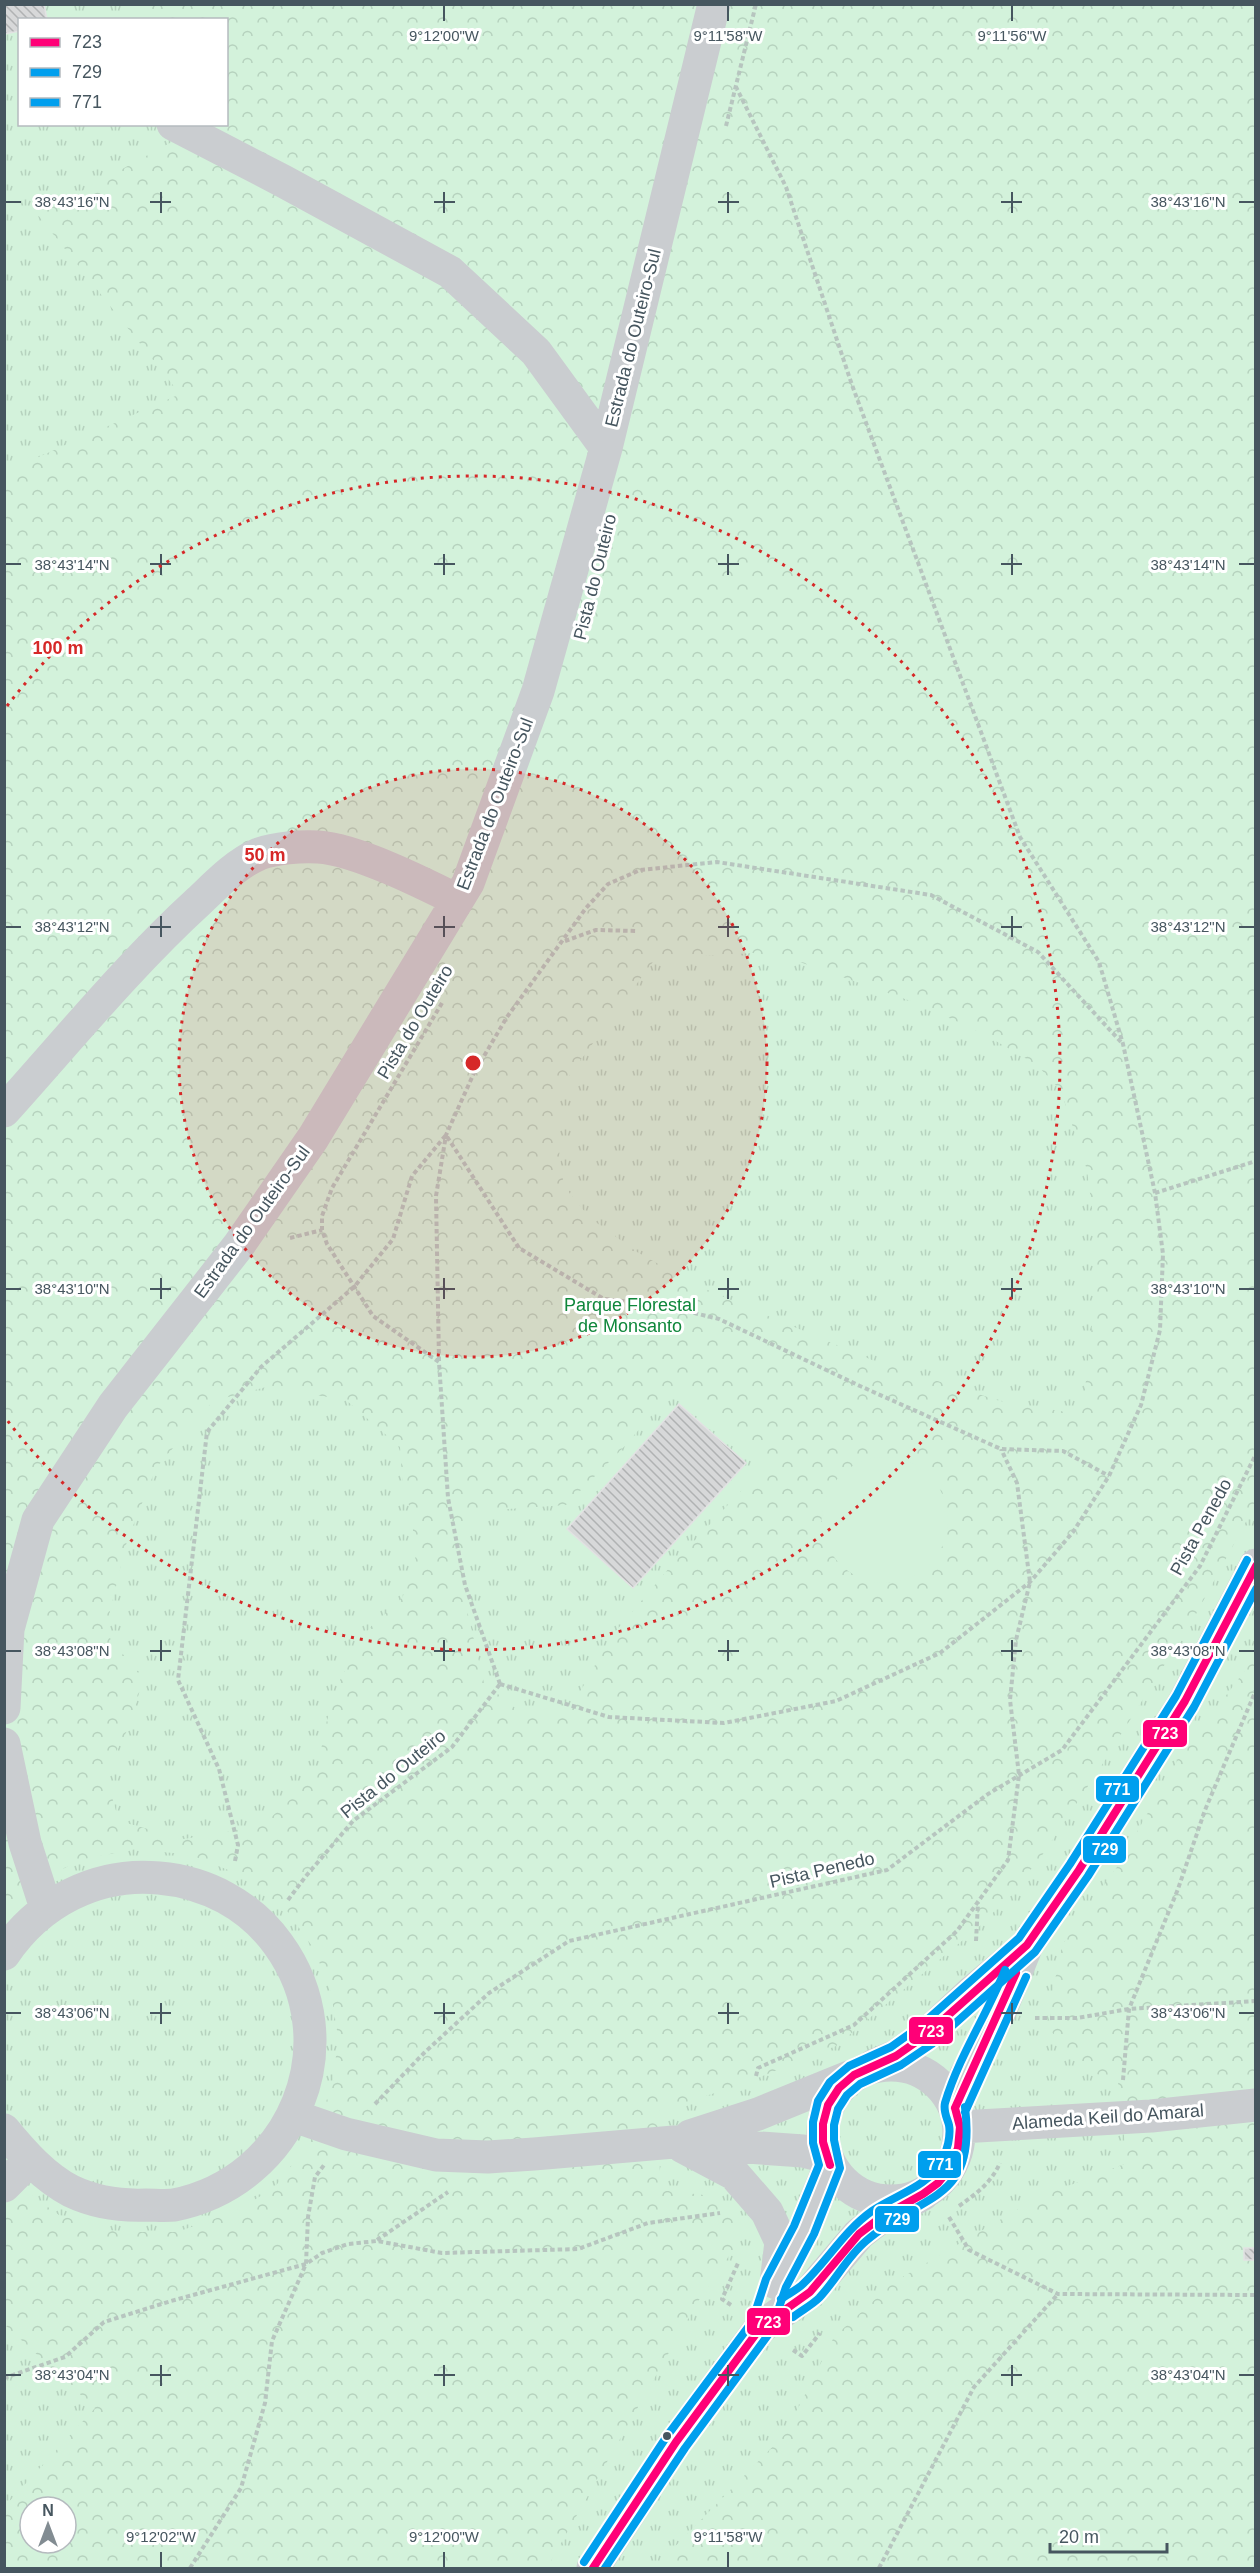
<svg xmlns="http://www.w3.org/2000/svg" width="1260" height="2573" font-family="Arial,sans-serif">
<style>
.grass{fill:url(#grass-tufts);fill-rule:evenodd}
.forest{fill:url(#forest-crowns);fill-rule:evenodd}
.garden{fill:#d3f2db}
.building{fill:url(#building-back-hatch);stroke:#e2e2e3;stroke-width:1.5}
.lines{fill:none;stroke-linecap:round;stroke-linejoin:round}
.path{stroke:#b7c5bf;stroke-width:4;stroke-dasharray:4.5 3;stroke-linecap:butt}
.minor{stroke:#cacdd0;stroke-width:33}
.bus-1-casing{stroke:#fff;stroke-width:12}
.bus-2-casing{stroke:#fff;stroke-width:12}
.bus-3-casing{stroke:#fff;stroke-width:12}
.bus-1{stroke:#f07;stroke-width:8}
.bus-2{stroke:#009fee;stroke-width:8}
.bus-3{stroke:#009fee;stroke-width:8}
.ticks{fill:none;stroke:#46565f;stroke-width:2}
.ring{fill:none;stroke:#d62828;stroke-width:3;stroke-dasharray:3 6}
.bus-dot{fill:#46565f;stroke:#fff;stroke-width:2}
.labels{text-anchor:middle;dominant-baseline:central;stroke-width:6;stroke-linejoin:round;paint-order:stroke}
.street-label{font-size:18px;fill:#46565f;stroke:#fff}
.park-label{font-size:18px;fill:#0f873b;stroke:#fff}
.ticks-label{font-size:15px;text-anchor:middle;fill:#46565f;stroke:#fff;stroke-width:6;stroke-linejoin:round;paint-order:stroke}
.centre{fill:#d62828;stroke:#fff;stroke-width:3}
.ring-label{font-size:18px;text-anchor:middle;font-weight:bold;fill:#d62828;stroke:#fff;stroke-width:6;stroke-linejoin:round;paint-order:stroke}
.line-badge{stroke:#fff;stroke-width:2}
.badge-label{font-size:16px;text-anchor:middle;font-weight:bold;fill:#fff}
</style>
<defs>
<pattern id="grass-tufts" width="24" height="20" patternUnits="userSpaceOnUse" patternTransform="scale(1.5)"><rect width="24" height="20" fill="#d3f2db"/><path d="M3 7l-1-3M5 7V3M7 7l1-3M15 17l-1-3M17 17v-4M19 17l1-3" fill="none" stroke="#b6d2be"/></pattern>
<pattern id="forest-crowns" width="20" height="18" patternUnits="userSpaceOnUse" patternTransform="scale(1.5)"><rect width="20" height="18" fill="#d3f2db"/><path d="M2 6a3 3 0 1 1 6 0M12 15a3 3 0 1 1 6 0" fill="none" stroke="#b6d2be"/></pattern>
<pattern id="building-back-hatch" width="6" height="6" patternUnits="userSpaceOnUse" patternTransform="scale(1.5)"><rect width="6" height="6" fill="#d7d8d9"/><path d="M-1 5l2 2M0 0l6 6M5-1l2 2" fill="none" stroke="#b0b2b3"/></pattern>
</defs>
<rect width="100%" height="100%" fill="#f1f0f0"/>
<!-- grass -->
<path class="grass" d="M5 5H1255V2568H5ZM20 20H226V124H20ZM30 2507H66V2543H30Z"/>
<!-- forest -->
<path class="forest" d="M144 5H1255V1505L1195 1616 1100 1768 1043 1854 1014 1891 981 1925 836 2046 743 2084 659 2111 660 2190 704 2195 720 2204 733 2215 736 2228 733 2250 697 2303 547 2568H5V2506L95 2408 5 2325V2173L10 2180 59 2215 117 2232H177L234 2212 274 2188 310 2142 333 2084 338 2037 331 1992 314 1949 287 1911 243 1876 191 1855 135 1849 80 1860 30 1886 5 1911V472L180 394 38 215 179 138 175 125 226 124V20L148 19ZM753 953 794 960 922 1005 989 1037 1037 1065 1061 1091 1087 1170 1094 1224 1093 1315 1084 1399 1078 1408 1066 1412 1000 1401 872 1360 696 1285 637 1252 590 1218 570 1194 563 1180 552 1099 655 959ZM678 1385 767 1463 670 1567 610 1638 570 1710 524 1715 484 1683 463 1593 466 1512 566 1505 622 1449ZM266 1387 346 1400 400 1447 402 1477 412 1518 416 1567 402 1598 363 1635 339 1682 325 1727 317 1774 262 1826 184 1839 119 1821 105 1773 130 1725 143 1679 105 1632 127 1541 156 1468 213 1401ZM907 1460 933 1477 947 1505 933 1562 908 1580 878 1584 821 1521 828 1491 848 1468ZM30 2507H66V2543H30Z
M1255 1657V2568H654L785 2434 834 2337 894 2282 1037 2198 1127 2163 1118 2082 1091 2072 1067 2056 1052 2032 1050 2005 1062 1945 1117 1867 1179 1758Z"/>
<!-- garden -->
<path class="garden" d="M822 1520a63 63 0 1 1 126 0a63 63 0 1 1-126 0Z"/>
<!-- building -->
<path class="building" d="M4 4H44L47 20H20V31L4 34Z
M679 1404 746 1463 633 1588 567 1529Z
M1244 2248H1256V2260H1244Z"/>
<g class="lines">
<!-- path -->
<path class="path" d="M726 126 756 4
M565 941 596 930 636 931
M442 1003 332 1188 322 1216V1230L327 1244 373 1316 439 1362 448 1498 465 1585 500 1684
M1155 1193 1256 1161
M290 1238 322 1230
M439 1361 436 1196 446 1135 474 1073 507 1017 586 908 608 884 640 870 717 862 931 895 1038 952 1121 1042
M500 1684 609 1717 724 1723 836 1701 940 1653 1030 1582 1073 1532 1109 1476 1141 1405 1160 1330 1163 1254 1155 1193 1123 1044 1099 962 1020 837 852 385 786 187 736 87
M235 1861 238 1845 219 1769 178 1680 207 1432 261 1367 354 1287 393 1239 412 1176 446 1135 519 1248 604 1299 661 1305 719 1319 860 1386 1001 1449 1063 1451 1109 1476
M288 1900 306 1876 353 1821 452 1747 500 1684
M976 1941 978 1903
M1035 2018H1077L1129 2009 1256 2001
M756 2076 758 2068 854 2025 957 1931 1008 1860 1019 1775 1010 1700 1016 1640 1030 1582 1017 1483 1001 1449
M1123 2080 1129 2009 1178 1889 1205 1810 1256 1690
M375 2104 424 2053 489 1993 569 1941 887 1870 988 1794 1062 1750 1200 1566 1256 1454
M959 2206C976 2194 991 2183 1000 2163
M949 2217 969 2250 1058 2294 1256 2295
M377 2240 448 2192
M731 2305 722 2299 739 2261
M793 2350 802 2356 820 2333
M4 2378 65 2357 104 2322 171 2301 306 2264 322 2253 348 2244 377 2241 442 2253 578 2249 648 2223 720 2213
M190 2568 241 2488 265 2403 272 2341 306 2264 308 2217 315 2177 324 2165
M879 2568 974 2387 1058 2294"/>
<!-- minor -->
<path class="minor" d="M173 124 283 181 450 272 536 352 606 448
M4 1111C68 1040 129 965 199 901 217 884 236 864 259 854 276 848 300 846 318 847 355 849 423 883 457 900
M4 1708 8 1629 38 1520 113 1406 239 1245 313 1138 468 883 538 691 606 448 714 4
M4 1744 25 1843 46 1908
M4 1954C39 1902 97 1872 159 1878 206 1882 250 1905 278 1944 350 2043 294 2181 174 2205 165 2206 155 2205 146 2205 121 2206 94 2202 71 2191 44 2177 23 2153 4 2130
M823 2133a68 68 0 1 1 136 0a68 68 0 1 1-136 0Z
M873 2066 896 2056 926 2035 972 1992 1023 1949
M955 2108 966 2075 1001 2009 1027 1945 1079 1870 1185 1701 1256 1565
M294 2116 346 2134 436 2155 488 2157 534 2154 674 2142 803 2151 827 2157
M960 2127 1151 2116 1256 2105
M690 2136 758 2114 849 2077
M683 2147 734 2174 767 2212 781 2242 776 2283
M4 2186 29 2161
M782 2272 804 2230 830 2165
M593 2568 676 2442 761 2327 810 2292 859 2234 880 2218 923 2194"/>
<!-- bus-1 casing -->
<g class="bus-1-casing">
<path id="bus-1" d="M955 2108 1016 1973
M830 2165 823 2142V2124L828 2105 839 2088 854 2075 896 2056 926 2035 1027 1945 1079 1870 1185 1701 1256 1566
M593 2568 676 2442 761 2327 810 2292 859 2234 880 2218 923 2194 938 2183 951 2167 958 2148 960 2127 955 2108"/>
</g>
<!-- bus-2 casing -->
<g class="bus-2-casing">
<path id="bus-2" d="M965 2112 1026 1977
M793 2317C802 2310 812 2305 819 2298 836 2280 847 2257 866 2241 922 2192 977 2204 965 2107
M605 2568 685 2448 771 2331 786 2287 814 2234 840 2168 834 2140V2125L838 2109 847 2095 860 2084 901 2065 932 2044 1035 1952 1088 1876 1194 1707 1256 1589"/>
</g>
<!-- bus-3 casing -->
<g class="bus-3-casing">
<path id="bus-3" d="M781 2299C788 2294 797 2290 803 2284 828 2260 844 2231 872 2211 895 2195 928 2187 942 2161 947 2151 951 2136 949 2125 947 2118 943 2111 945 2103 959 2056 987 2015 1005 1970
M584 2562 667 2436 752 2322 766 2279 794 2226 819 2165 813 2143V2122L818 2101 830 2082 849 2066 891 2047 919 2027 1019 1938 1070 1864 1176 1696 1247 1560"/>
</g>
<!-- bus-1 -->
<use href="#bus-1" class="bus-1"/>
<!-- bus-2 -->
<use href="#bus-2" class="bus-2"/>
<!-- bus-3 -->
<use href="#bus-3" class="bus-3"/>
</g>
<!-- ticks -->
<path class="ticks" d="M444 6V21M728 6V21M1012 6V21M161 192V213M444 192V213M728 192V213M1012 192V213M6 202H21M150 202H171M434 202H455M718 202H739M1001 202H1022M1239 202H1254M161 554V575M444 554V575M728 554V575M1012 554V575M6 564H21M150 564H171M434 564H455M718 564H739M1001 564H1022M1239 564H1254M161 916V937M444 916V937M728 916V937M1012 916V937M6 927H21M150 927H171M434 927H455M718 927H739M1001 927H1022M1239 927H1254M161 1278V1299M444 1278V1299M728 1278V1299M1012 1278V1299M6 1289H21M150 1289H171M434 1289H455M718 1289H739M1001 1289H1022M1239 1289H1254M161 1640V1661M444 1640V1661M728 1640V1661M1012 1640V1661M6 1651H21M150 1651H171M434 1651H455M718 1651H739M1001 1651H1022M1239 1651H1254M161 2003V2024M444 2003V2024M728 2003V2024M1012 2003V2024M6 2013H21M150 2013H171M434 2013H455M718 2013H739M1001 2013H1022M1239 2013H1254M161 2365V2386M444 2365V2386M728 2365V2386M1012 2365V2386M6 2375H21M150 2375H171M434 2375H455M718 2375H739M1001 2375H1022M1239 2375H1254M161 2552V2567M444 2552V2567M728 2552V2567"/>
<!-- distance rings -->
<circle cx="473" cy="1063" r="294" fill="#d62828" fill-opacity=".12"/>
<g class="ring">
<circle cx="473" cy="1063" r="294"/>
<path d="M7 706A587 587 0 1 1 7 1420"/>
</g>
<!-- markers -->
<circle class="bus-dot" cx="667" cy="2436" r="5"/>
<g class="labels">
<!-- street labels -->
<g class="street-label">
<text transform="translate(633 338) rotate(-76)">Estrada do Outeiro-Sul</text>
<text transform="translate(595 577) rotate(-76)">Pista do Outeiro</text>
<text transform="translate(495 804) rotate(-69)">Estrada do Outeiro-Sul</text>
<text transform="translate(415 1022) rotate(-59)">Pista do Outeiro</text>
<text transform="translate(252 1222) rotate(-54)">Estrada do Outeiro-Sul</text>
<text transform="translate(1201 1527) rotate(-61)">Pista Penedo</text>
<text transform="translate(393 1774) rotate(-39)">Pista do Outeiro</text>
<text transform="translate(822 1870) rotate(-13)">Pista Penedo</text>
<text transform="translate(1108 2117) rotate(-4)">Alameda Keil do Amaral</text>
</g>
<!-- park labels -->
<g class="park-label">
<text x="630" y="1305">Parque Florestal<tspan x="630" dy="21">de Monsanto</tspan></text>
</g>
</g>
<g class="ticks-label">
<text x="444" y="41">9°12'00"W</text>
<text x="728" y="41">9°11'58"W</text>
<text x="1012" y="41">9°11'56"W</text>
<text x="72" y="207">38°43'16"N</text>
<text x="1188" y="207">38°43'16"N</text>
<text x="72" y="570">38°43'14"N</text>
<text x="1188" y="570">38°43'14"N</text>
<text x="72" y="932">38°43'12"N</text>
<text x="1188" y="932">38°43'12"N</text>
<text x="72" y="1294">38°43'10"N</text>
<text x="1188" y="1294">38°43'10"N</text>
<text x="72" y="1656">38°43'08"N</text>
<text x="1188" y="1656">38°43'08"N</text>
<text x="72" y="2018">38°43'06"N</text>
<text x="1188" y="2018">38°43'06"N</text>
<text x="72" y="2380">38°43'04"N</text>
<text x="1188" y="2380">38°43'04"N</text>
<text x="161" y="2542">9°12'02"W</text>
<text x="444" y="2542">9°12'00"W</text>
<text x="728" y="2542">9°11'58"W</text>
</g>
<circle cx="473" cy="1063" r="9" class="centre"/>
<g class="ring-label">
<text x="58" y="654">100 m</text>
<text x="265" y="861">50 m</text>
</g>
<g class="line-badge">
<rect x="1142" y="1719" width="46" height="29" rx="6" fill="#f07"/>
<rect x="1095" y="1775" width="45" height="28" rx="6" fill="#009fee"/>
<rect x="1082" y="1835" width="45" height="29" rx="6" fill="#009fee"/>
<rect x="908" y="2016" width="46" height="29" rx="6" fill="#f07"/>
<rect x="917" y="2150" width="45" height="29" rx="6" fill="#009fee"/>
<rect x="874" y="2205" width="46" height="28" rx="6" fill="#009fee"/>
<rect x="746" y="2307" width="45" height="29" rx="6" fill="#f07"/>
</g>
<g class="badge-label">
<text x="1165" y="1739">723</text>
<text x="1117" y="1795">771</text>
<text x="1105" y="1855">729</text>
<text x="931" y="2037">723</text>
<text x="940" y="2170">771</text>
<text x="897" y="2225">729</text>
<text x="768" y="2328">723</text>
</g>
<!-- border -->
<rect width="1260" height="2573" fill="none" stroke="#46565f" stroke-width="12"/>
<!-- legend -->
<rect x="18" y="18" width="210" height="108" fill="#ffffff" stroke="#b5bbbf" stroke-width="1.5"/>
<rect x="30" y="38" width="30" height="9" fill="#ff0077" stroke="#b5bbbf" stroke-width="1.5"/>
<text x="72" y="48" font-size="18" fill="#46565f">723</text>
<rect x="30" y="68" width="30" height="9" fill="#009fee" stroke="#b5bbbf" stroke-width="1.5"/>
<text x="72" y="78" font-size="18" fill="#46565f">729</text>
<rect x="30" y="98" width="30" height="9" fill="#009fee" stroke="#b5bbbf" stroke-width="1.5"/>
<text x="72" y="108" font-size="18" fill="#46565f">771</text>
<!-- north arrow -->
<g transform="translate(48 2525)"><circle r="28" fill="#ffffff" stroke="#b5bbbf" stroke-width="1.5"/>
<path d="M0-4.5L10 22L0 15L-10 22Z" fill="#828c92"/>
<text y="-9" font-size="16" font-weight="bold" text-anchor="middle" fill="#46565f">N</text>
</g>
<!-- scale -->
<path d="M1050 2543v9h117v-9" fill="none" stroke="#46565f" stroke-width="3"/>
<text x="1059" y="2543" font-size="18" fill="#46565f" stroke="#ffffff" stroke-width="4.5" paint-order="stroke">20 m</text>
</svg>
